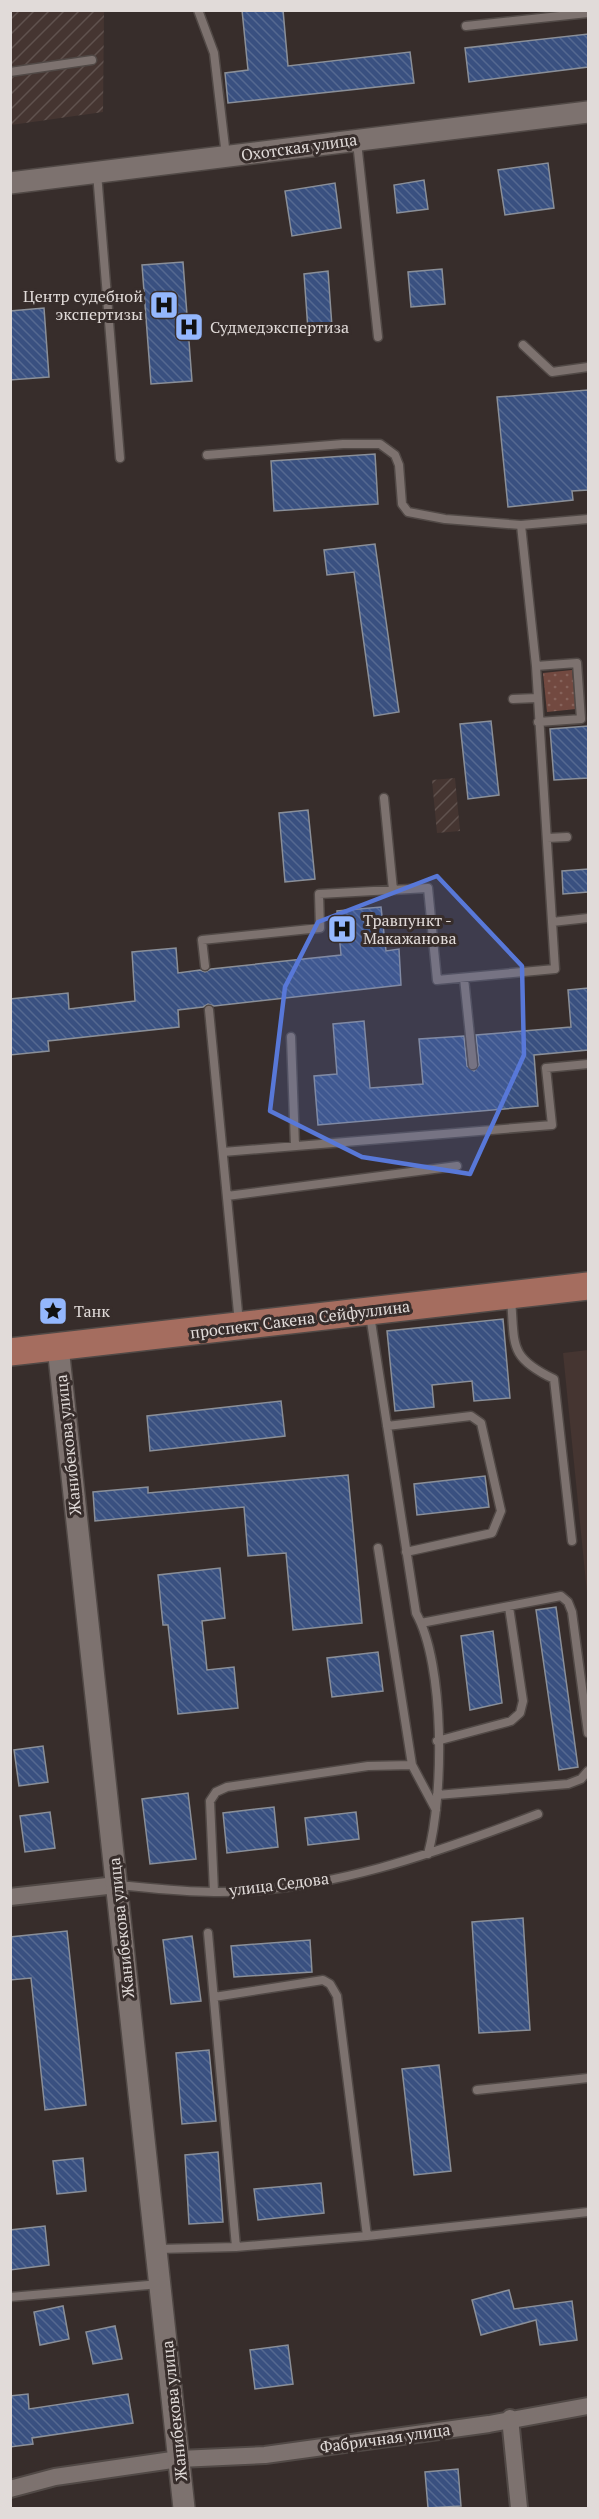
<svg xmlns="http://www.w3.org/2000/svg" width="599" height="2519" font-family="'PT Serif',serif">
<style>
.built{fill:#453531}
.industrial{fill:url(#industrial-furrows)}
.grass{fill:url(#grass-dots)}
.building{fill:url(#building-back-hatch);stroke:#8a8f98;stroke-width:1.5}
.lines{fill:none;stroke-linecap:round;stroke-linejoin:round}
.service-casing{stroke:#514946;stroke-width:11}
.minor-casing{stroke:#514946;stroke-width:20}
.tertiary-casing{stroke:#514946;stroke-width:24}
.primary-casing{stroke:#514946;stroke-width:30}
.service{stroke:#7d726f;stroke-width:8}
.minor{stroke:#7d726f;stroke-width:16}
.tertiary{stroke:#7d726f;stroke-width:21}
.primary{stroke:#a56d5f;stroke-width:27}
.marked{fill:#5878d8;fill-opacity:0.2;stroke:#5878d8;stroke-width:4.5;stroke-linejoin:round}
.labels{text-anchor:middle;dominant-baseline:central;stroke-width:6;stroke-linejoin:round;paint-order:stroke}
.street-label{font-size:16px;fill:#e1dbd9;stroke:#372d2b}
.poi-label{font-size:16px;fill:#e1dbd9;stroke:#372d2b;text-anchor:start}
</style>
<defs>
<pattern id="industrial-furrows" width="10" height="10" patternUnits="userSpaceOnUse" patternTransform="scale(1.5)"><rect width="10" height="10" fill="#453531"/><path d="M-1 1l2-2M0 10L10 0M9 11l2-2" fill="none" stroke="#60524e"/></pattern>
<pattern id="grass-dots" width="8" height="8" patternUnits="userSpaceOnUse" patternTransform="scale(1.5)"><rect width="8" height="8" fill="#724940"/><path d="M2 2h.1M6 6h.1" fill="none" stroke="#86635b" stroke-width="1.8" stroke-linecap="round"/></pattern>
<pattern id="building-back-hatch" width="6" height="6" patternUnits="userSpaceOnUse" patternTransform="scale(1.5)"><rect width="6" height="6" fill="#395080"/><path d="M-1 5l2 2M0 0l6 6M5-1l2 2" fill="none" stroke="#556991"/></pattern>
</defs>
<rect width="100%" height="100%" fill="#372d2b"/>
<!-- built -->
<path class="built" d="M588 1350V1603L563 1353Z"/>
<!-- industrial -->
<path class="industrial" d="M10 11H104L103 112 11 125Z
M455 778 460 831 437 833 432 780Z"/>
<!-- grass -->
<path class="grass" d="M572 670 576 709 547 712 543 673Z"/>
<!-- building -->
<path class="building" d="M242 10H283L288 66 410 52 414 83 228 103 225 73 248 70Z
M588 34V67L469 82 465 48Z
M548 163 554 208 505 215 498 170Z
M424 180 428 209 397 213 394 185Z
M335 183 341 228 292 236 285 191Z
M183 262 192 381 151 384 142 265Z
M442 269 445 304 411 307 408 272Z
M328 271 332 327 308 330 304 274Z
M44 308 49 377 10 380V311Z
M588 390V490L572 491 573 500 508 507 497 397Z
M375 454 378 504 274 511 271 461Z
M375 544 399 712 374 716 354 572 327 575 324 550Z
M491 721 499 795 468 799 460 724Z
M588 726V778L554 780 550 729Z
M308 810 315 879 285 882 279 813Z
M588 869V892L563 894 562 871Z
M381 907 386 951 399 949 401 985 214 1006 208 1004 203 1007 178 1010 179 1027 48 1041 49 1051 10 1055V999L68 993 69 1009 135 1001 132 952 176 948 178 973 200 970 205 972 211 969 341 955 337 911Z
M588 988V1050L534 1055 538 1106 318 1125 314 1076 337 1074 333 1024 364 1021 370 1088 423 1084 419 1039 464 1036 467 1066 474 1071 479 1065 476 1035 571 1027 568 990Z
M503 1319 510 1398 474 1401 472 1381 432 1385 434 1407 395 1411 387 1331Z
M281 1401 285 1436 150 1451 147 1416Z
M348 1475 362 1623 293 1630 286 1553 248 1556 244 1507 95 1521 93 1492 148 1487V1493Z
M485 1476 489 1507 417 1515 414 1484Z
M220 1568 225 1618 202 1621 207 1670 234 1667 238 1708 178 1714 168 1625H163L158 1575Z
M556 1607 578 1767 559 1770 536 1610Z
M493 1631 502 1703 470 1710 461 1636Z
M378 1652 383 1691 332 1697 327 1658Z
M43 1746 48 1782 19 1786 14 1750Z
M188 1793 196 1859 150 1864 142 1799Z
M274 1807 278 1847 227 1853 223 1813Z
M50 1812 55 1848 25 1852 20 1816Z
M356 1812 359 1839 308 1845 305 1818Z
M523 1918 530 2030 479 2033 472 1922Z
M67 1931 86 2105 45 2110 31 1978 10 1980V1937Z
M192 1936 201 2001 171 2004 163 1940Z
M310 1940 312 1972 234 1977 231 1946Z
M209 2050 216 2121 182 2124 176 2053Z
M439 2065 451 2171 414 2175 402 2069Z
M218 2152 223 2222 189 2224 185 2155Z
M83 2158 86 2191 57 2194 53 2161Z
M321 2183 324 2213 258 2220 254 2189Z
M45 2226 49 2265 10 2270V2230Z
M509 2290 514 2309 572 2301 577 2340 540 2345 536 2320 481 2335 472 2300Z
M63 2306 69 2339 40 2345 34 2312Z
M115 2326 122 2359 93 2364 86 2332Z
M288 2345 293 2384 255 2389 250 2350Z
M28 2394 29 2409 128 2394 133 2423 32 2438 33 2444 10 2447V2396Z
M458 2469 461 2506 428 2508 425 2472Z"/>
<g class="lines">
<!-- service casing -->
<g class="service-casing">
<path id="service" d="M198 10 214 53 226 156
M466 26 588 13
M10 72 92 60
M357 142 378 337
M97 173 120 458
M523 345 552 372 588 367
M207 455 343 444H380L395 455 399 465 402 504 408 512 445 519 521 525
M588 519 521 525 536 666 552 922 588 918
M536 666 577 663 581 719 538 722
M513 699 537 698
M384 798 393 890
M547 838 567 837
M205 966 202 940 320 928 319 894 428 888 437 980 555 969 552 922
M464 978 473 1065
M209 1010 239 1323
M291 1037 295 1146
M223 1152 552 1125 546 1068 588 1064
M227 1196 457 1166
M511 1299C515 1345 508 1357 554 1379L572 1541
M370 1315 416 1613C445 1665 444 1796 428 1854
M387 1426 471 1416 481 1423 501 1511 492 1533 406 1552
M378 1548 412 1765 436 1810
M421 1623 561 1596 568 1602 572 1612 588 1733
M437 1741 511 1721 520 1713 523 1701 509 1607
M437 1795 568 1784 581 1779 588 1771
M118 1885C149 1888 182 1892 214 1892 325 1893 436 1853 538 1814
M214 1892 210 1801 216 1792 227 1787 368 1766 412 1765
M208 1933 236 2247
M214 1997 323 1980 330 1984 337 1996 367 2236
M477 2090 588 2078
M158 2249 236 2247 367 2236 588 2212
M10 2297 160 2284"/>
</g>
<!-- minor casing -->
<g class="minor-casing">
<path id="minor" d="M10 1897 116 1885
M510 2418 519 2508
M10 2489 55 2477 179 2459 265 2455 489 2424 588 2406"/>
</g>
<!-- tertiary casing -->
<g class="tertiary-casing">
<path id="tertiary" d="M10 183 588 112
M58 1347 184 2508"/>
</g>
<!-- primary casing -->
<g class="primary-casing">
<path id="primary" d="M10 1352 588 1286"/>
</g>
<!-- service -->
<use href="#service" class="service"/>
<!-- minor -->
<use href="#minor" class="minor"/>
<!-- tertiary -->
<use href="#tertiary" class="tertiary"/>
<!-- primary -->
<use href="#primary" class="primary"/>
</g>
<!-- marked area -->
<path class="marked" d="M437 876 522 966 524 1055 470 1174 362 1157 270 1111 285 987 318 922Z"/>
<!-- icons -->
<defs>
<g id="hospital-square" transform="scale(1.5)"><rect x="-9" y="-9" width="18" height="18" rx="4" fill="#94b7fd" stroke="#372d2b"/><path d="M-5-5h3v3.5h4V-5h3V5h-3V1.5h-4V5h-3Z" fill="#111"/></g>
<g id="sight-square" transform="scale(1.5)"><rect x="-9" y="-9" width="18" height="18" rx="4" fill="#94b7fd" stroke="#372d2b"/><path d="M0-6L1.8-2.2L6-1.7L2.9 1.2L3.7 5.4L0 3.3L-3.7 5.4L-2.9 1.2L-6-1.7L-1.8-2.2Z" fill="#111"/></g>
</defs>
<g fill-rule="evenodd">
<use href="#hospital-square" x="164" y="305"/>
<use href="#hospital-square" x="189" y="327"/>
<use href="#hospital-square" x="342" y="929"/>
<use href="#sight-square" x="53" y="1311"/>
</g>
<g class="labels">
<!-- street labels -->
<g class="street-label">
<text transform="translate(299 147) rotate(-8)">Охотская улица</text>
<text transform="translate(300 1319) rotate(-7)">проспект Сакена Сейфуллина</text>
<text transform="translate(68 1445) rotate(-96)">Жанибекова улица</text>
<text transform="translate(279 1884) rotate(-7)">улица Седова</text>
<text transform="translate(121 1928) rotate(-96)">Жанибекова улица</text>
<text transform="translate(174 2411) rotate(-96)">Жанибекова улица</text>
<text transform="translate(385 2438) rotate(-8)">Фабричная улица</text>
</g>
<!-- poi labels -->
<g class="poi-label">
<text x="143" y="296" text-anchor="end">Центр судебной<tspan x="143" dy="18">экспертизы</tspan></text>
<text x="210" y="327">Судмедэкспертиза</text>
<text x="363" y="920">Травпункт -<tspan x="363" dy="18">Макажанова</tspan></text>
<text x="74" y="1311">Танк</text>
</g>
</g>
<!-- border -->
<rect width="599" height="2519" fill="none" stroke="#e1dbd9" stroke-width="24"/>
</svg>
